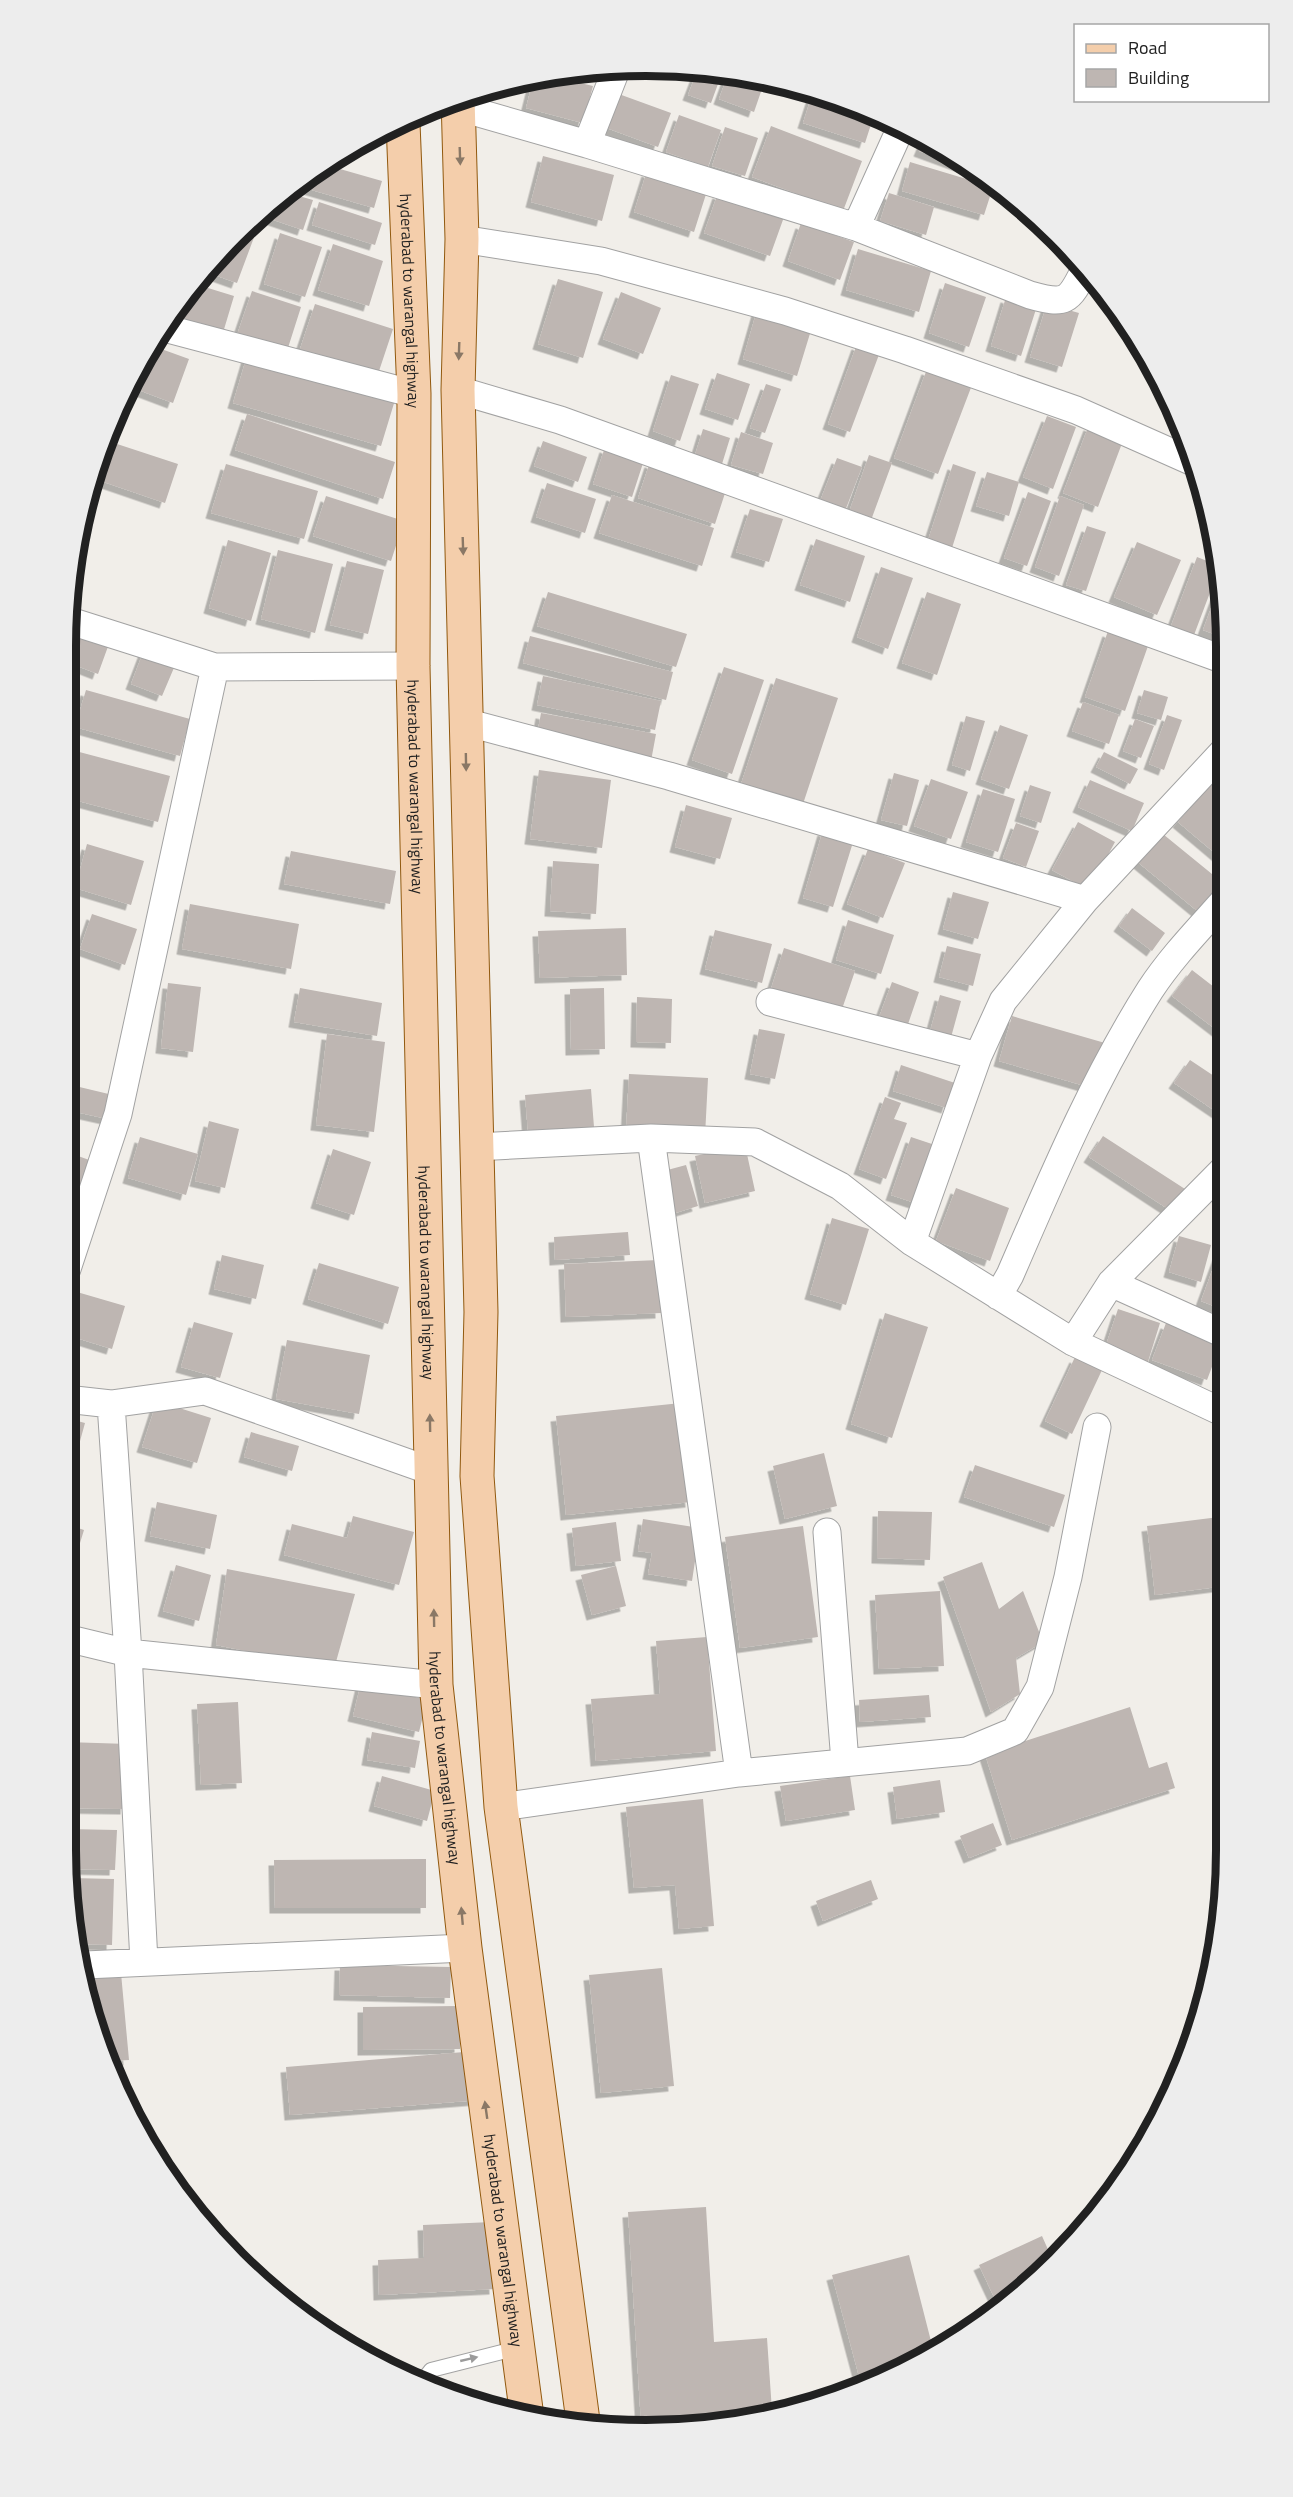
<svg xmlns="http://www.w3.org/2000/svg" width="1293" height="2497" font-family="'Titillium Web',sans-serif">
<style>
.building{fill:#beb6b2;filter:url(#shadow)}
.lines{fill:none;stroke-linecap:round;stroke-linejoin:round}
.lane-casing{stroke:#a2a2a2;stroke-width:16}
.street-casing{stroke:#a2a2a2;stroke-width:29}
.primary-casing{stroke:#91590e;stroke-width:35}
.lane{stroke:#fff;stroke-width:14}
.street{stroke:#fff;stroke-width:27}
.primary{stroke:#f4ceab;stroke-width:33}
.oneway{fill:#8a7866}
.oneway2{fill:#9b9b9b}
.labels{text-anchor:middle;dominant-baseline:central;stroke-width:4.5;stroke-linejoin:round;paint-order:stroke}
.street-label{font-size:16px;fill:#212121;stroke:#fff}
.rim{fill:none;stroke:#212121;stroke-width:8}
</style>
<defs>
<filter id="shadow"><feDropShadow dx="-5.5" dy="5.5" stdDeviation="0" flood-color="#0004"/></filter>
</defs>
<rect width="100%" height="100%" fill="#f1eee9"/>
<!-- building -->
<path class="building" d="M698 69 722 73 711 103 688 95Z
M728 74 765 80 754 112 719 99Z
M551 76 593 86 583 123 526 108 533 80Z
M813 92 874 115 865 143 803 123Z
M616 93 671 113 658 147 604 127Z
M679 115 721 130 708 167 666 152Z
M771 126 862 161 843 211 752 177Z
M725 127 758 138 745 176 712 166Z
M924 139 964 166 963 167 919 151Z
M543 156 614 175 602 221 531 202Z
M910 162 993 187 984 215 902 191Z
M326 165 382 181 374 208 298 186Z
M647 171 707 191 694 232 634 212Z
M288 193 313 200 303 230 259 215Z
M718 193 784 217 770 256 704 233Z
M889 193 934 207 926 235 880 221Z
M319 202 382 223 375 245 312 225Z
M801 223 854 242 840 280 788 261Z
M246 229 256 232 237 283 206 272Z
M280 233 322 247 305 297 264 284Z
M333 244 383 261 369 306 318 290Z
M858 249 931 271 919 312 846 290Z
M558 279 603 292 583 358 538 344Z
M945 283 986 297 969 347 929 333Z
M195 284 234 296 222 336 178 321 188 291Z
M252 291 301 307 287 351 237 335Z
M621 292 661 308 643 354 603 339Z
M1006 297 1037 306 1021 356 991 346Z
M315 304 393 329 377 377 299 352Z
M1047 304 1079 313 1062 367 1030 357Z
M757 310 812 327 797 376 743 359Z
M857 344 880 352 850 432 828 424Z
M153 346 189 359 173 403 128 386Z
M247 356 395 400 381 446 233 403Z
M927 369 972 385 938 474 894 458Z
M717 373 750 384 738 420 705 409Z
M671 375 699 384 680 441 653 431Z
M766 384 781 389 765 433 750 428Z
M247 414 395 462 383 499 235 450Z
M1047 416 1076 427 1053 489 1023 477Z
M1089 425 1124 438 1098 507 1063 493Z
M703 429 730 438 722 464 695 455Z
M741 432 773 443 763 474 731 465Z
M543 441 587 457 578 482 534 466Z
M111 442 178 464 165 503 98 480Z
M605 447 644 460 632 497 593 484Z
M869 455 892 463 870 523 848 515Z
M837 458 862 467 845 511 820 501Z
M650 462 727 487 715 524 638 498Z
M226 464 318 491 304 539 211 513Z
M953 464 976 472 952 548 928 540Z
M987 472 1019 482 1009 516 976 506Z
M547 483 596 499 585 533 536 517Z
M1028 492 1051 501 1027 566 1004 558Z
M612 495 714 528 702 566 599 533Z
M326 496 404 521 391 561 313 536Z
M1060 496 1084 505 1059 576 1035 567Z
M750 509 783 519 769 562 736 552Z
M1087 526 1106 532 1086 591 1066 585Z
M816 539 865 556 850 602 800 585Z
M228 540 271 553 251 621 209 608Z
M1137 542 1181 560 1157 615 1114 597Z
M278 550 333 564 315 633 261 619Z
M1197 557 1220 566 1194 635 1171 626Z
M347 561 384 570 368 634 330 625Z
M881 567 913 578 888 649 857 637Z
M1222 578V637L1203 630Z
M548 592 687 634 676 667 537 626Z
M927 592 961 604 937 675 902 663Z
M67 625 110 641 98 674 67 662Z
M1108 631 1148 646 1125 711 1085 697Z
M530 636 673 672 666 700 523 663Z
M144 650 176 663 162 696 131 684Z
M724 667 764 680 732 774 692 760Z
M543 676 661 701 655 730 537 705Z
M776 678 838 698 803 804 741 784Z
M67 683 77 686 68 718 67 717Z
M86 690 190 719 180 756 75 727Z
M1144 690 1168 697 1161 720 1137 713Z
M1083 702 1119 715 1109 744 1072 731Z
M541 713 656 734 651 761 536 741Z
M1167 715 1182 720 1164 770 1149 764Z
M966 716 985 721 970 771 952 765Z
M1135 719 1154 726 1141 758 1123 751Z
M1000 725 1028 735 1009 789 981 779Z
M68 749 170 776 158 822 67 798Z
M1104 752 1138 769 1130 784 1096 767Z
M539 770 611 780 602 848 530 839Z
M894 773 919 780 907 826 881 820Z
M1217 776 1223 780V860L1178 822Z
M931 779 968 792 951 839 914 826Z
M1090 780 1144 803 1132 831 1078 807Z
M1030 785 1051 792 1041 823 1020 816Z
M983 789 1015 799 998 852 966 842Z
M686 805 732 818 720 859 675 847Z
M1078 822 1115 842 1089 890 1052 870Z
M1016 823 1039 831 1026 867 1003 858Z
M823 830 854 839 833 907 803 898Z
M1158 830 1223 883V887L1201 914 1134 859Z
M87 844 144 861 131 905 75 888Z
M868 849 905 863 883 918 847 904Z
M291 851 396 871 390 904 284 884Z
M553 861 599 864 596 914 550 911Z
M953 892 989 902 978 939 943 929Z
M190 904 299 924 291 969 182 949Z
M1132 908 1165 933 1152 951 1119 926Z
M92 914 137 929 125 965 80 949Z
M848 920 894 935 881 974 836 960Z
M626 928 627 975 540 978 538 931Z
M715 930 772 944 762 983 705 969Z
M947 946 981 954 973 986 939 977Z
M784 948 855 971 840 1015 770 992Z
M67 962 74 964 67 987Z
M1192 970 1223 994V1035L1172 996Z
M892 982 919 992 906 1030 878 1020Z
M168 983 201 987 193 1052 161 1048Z
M300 988 382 1003 377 1036 294 1022Z
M604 988 605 1049 571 1050 570 989Z
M940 995 961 1001 950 1041 929 1035Z
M637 997 672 999 671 1043 636 1042Z
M1012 1016 1105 1043 1092 1088 999 1061Z
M759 1029 785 1034 775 1079 750 1074Z
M327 1034 385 1042 374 1132 316 1125Z
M1190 1060 1223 1082 1224 1117 1174 1083Z
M901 1065 955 1083 947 1108 893 1091Z
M629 1074 708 1078 705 1136 626 1131Z
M67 1084 117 1096 112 1120 67 1110Z
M591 1089 594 1127 528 1133 525 1095Z
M885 1097 901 1103 894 1119 907 1123 886 1179 859 1169Z
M209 1121 239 1129 225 1188 195 1181Z
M1103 1136 1185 1189 1171 1211 1089 1157Z
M140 1137 198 1154 186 1195 128 1178Z
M911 1137 938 1146 918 1204 891 1195Z
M745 1145 755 1191 705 1203 695 1156Z
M333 1149 371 1162 354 1215 316 1203Z
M67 1152 92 1161 67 1234Z
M686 1165 698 1206 672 1214 660 1172Z
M956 1188 1009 1208 990 1261 936 1241Z
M832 1218 869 1229 846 1305 810 1294Z
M628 1232 630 1255 555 1260 554 1237Z
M1179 1236 1211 1245 1201 1282 1169 1272Z
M1220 1249 1224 1251V1310L1201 1301Z
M222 1255 264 1265 256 1299 214 1289Z
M659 1260 661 1313 566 1317 564 1264Z
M319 1263 399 1287 388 1324 308 1299Z
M77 1292 125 1306 112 1349 67 1335V1326Z
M1118 1309 1160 1323 1146 1368 1103 1354Z
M885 1313 928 1327 892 1438 851 1424Z
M194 1322 233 1333 220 1378 181 1367Z
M1166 1323 1221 1343 1207 1380 1152 1360Z
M287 1340 370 1355 359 1414 276 1399Z
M1075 1357 1102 1370 1072 1434 1045 1421Z
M157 1401 211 1418 197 1463 142 1447Z
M681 1403 691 1502 566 1515 556 1416Z
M66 1418 85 1423 74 1463 66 1461Z
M251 1432 299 1446 292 1471 244 1457Z
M824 1453 837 1506 785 1519 773 1466Z
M975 1465 1065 1495 1054 1527 964 1497Z
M157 1502 217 1515 210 1549 150 1536Z
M878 1511 932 1512 930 1560 877 1558Z
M353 1516 414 1532 399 1585 284 1555 292 1524 347 1538Z
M1219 1517 1225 1586 1155 1595 1147 1526Z
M643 1519 700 1528 692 1581 648 1574 652 1553 638 1551Z
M616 1522 621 1561 576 1566 572 1528Z
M66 1524 84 1530 72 1569 66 1567Z
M803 1526 818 1637 740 1648 725 1537Z
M982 1562 999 1609 1023 1591 1043 1642 1016 1658 1020 1694 991 1712 943 1577Z
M176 1565 211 1575 199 1621 163 1611Z
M616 1566 626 1606 592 1615 581 1575Z
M227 1569 355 1594 334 1669 216 1645Z
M940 1591 944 1666 879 1669 875 1595Z
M707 1637 716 1751 596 1761 591 1699 660 1694 656 1641Z
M361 1683 427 1700 419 1732 353 1716Z
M929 1695 931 1717 860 1722 859 1700Z
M238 1702 242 1783 201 1785 197 1704Z
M1130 1707 1149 1768 1167 1762 1175 1788 1012 1840 985 1754Z
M372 1732 420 1741 415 1768 367 1760Z
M66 1742 128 1744 126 1809 66 1808Z
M382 1776 435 1791 427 1821 374 1806Z
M850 1776 855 1810 786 1821 780 1786Z
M940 1780 945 1812 897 1819 893 1787Z
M703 1799 714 1926 679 1929 675 1885 634 1888 626 1807Z
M993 1823 1002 1845 969 1858 960 1836Z
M66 1829 117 1830 115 1870 69 1869Z
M426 1859V1908H275L274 1860Z
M71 1878 114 1879 112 1945 82 1944Z
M871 1880 878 1899 823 1921 816 1901Z
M340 1965 451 1967 450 1998 339 1995Z
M662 1968 674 2086 601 2093 589 1975Z
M121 1973 129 2060 110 2061 97 2037 87 1976Z
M460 2006V2049L363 2050V2007Z
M476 2051 480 2100 290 2115 286 2067Z
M706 2207 714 2342 767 2338 772 2411 722 2426 641 2423 628 2212Z
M492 2222 495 2289 379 2295 378 2260 424 2258 423 2225Z
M1042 2236 1054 2263 1028 2282 994 2297 979 2265Z
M909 2255 933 2349 903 2371 861 2384 832 2275Z"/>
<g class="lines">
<!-- lane casing -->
<g class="lane-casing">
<path id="lane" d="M424 2379 431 2370 518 2348"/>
</g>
<!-- street casing -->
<g class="street-casing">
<path id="street" d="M616 70 587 144 856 227 1030 295C1066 305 1069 302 1085 269
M458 107 587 144
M856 227 902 125
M462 239 601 261 785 311 905 350 1076 410 1193 462
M164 328 414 394
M458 390 560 420 1222 659
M67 620 215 667 413 666
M465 722 669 776 1085 900
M770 1002 978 1056
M651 1138 739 1773
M476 1147 651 1138 755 1142 840 1186 912 1242 1073 1342 1224 1413
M912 1242 978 1056 1003 1001 1085 900 1223 752
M67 1269 118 1114 215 667
M1111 1283 1224 1334
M998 1296 1010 1275C1052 1178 1093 1080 1150 990 1171 958 1198 930 1223 902
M1073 1342 1111 1283 1224 1169
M66 1399 111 1404 205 1391 431 1471
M111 1404 128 1653 144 1962
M827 1532 845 1762
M66 1638 128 1653 436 1685
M501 1807 739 1773 967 1751 1015 1731 1040 1687 1068 1577 1097 1427
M85 1965 465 1948"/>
</g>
<!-- primary casing -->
<g class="primary-casing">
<g id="primary">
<path d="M458 98 462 239 458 390 481 1312 477 1476 501 1807 583 2421"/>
<path id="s1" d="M403 123 414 394 413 666 436 1685 465 1948 527 2417"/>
</g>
</g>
<!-- lane -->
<use href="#lane" class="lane"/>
<!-- street -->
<use href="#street" class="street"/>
<!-- primary -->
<use href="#primary" class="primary"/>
</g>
<!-- one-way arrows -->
<defs><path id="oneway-solid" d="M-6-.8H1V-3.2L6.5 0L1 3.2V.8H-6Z" transform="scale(1.5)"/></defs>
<g class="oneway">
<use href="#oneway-solid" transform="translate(460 156) rotate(88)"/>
<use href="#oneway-solid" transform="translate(459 351) rotate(92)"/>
<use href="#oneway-solid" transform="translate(463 546) rotate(88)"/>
<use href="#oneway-solid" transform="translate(466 762) rotate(89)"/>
<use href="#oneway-solid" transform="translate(430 1423) rotate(-91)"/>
<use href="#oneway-solid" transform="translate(434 1618) rotate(-91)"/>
<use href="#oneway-solid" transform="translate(462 1916) rotate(-95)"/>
<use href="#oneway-solid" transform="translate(486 2110) rotate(-98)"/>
</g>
<use class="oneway2" href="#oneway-solid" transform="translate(469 2359) rotate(-13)"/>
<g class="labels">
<!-- street labels -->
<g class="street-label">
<text stroke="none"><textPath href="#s1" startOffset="178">hyderabad to warangal highway</textPath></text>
<text stroke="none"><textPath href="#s1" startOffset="664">hyderabad to warangal highway</textPath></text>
<text stroke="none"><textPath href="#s1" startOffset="1150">hyderabad to warangal highway</textPath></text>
<text stroke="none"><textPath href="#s1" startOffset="1636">hyderabad to warangal highway</textPath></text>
<text stroke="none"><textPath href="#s1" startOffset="2122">hyderabad to warangal highway</textPath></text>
</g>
</g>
<!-- crop -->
<path d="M0 0H1293V2497H0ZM646 76H646A570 570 0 0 1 1216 646V1850A570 570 0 0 1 646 2420H646A570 570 0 0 1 76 1850V646A570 570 0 0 1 646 76Z" fill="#ededed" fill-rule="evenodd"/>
<path class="rim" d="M646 76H646A570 570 0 0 1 1216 646V1850A570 570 0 0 1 646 2420H646A570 570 0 0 1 76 1850V646A570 570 0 0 1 646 76Z"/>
<!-- legend -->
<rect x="1074" y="24" width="195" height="78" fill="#ffffff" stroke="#a6a6a6" stroke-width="1.5"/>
<rect x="1086" y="44" width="30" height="9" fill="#f4ceab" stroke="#a6a6a6" stroke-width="1.5"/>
<text x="1128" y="54" font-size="18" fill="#212121">Road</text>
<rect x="1086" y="69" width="30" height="18" fill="#beb6b2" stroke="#a6a6a6" stroke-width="1.5"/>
<text x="1128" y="84" font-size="18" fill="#212121">Building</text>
</svg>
